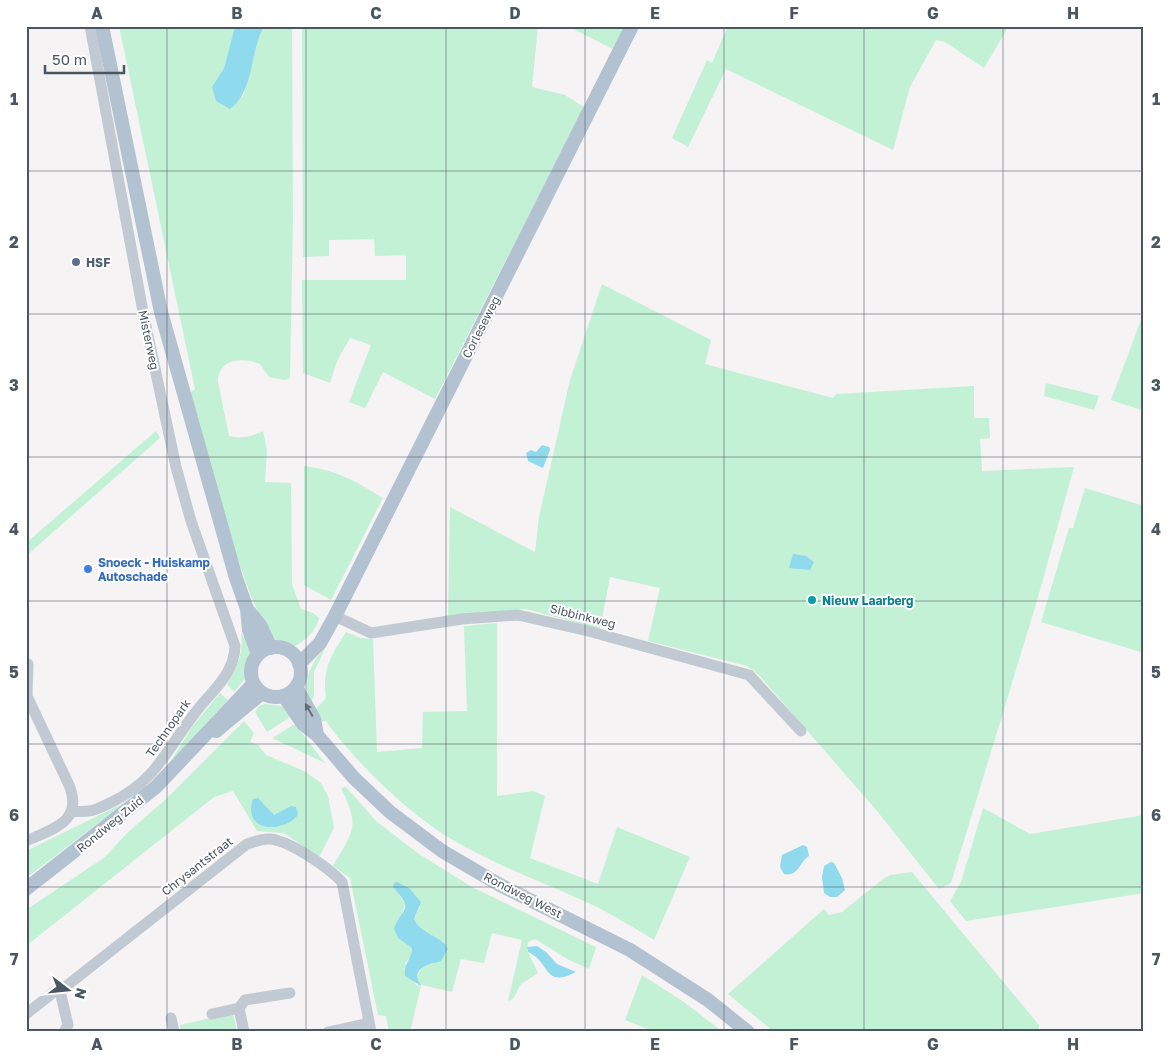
<svg xmlns="http://www.w3.org/2000/svg" width="1170" height="1058" font-family="'Golos Text',sans-serif">
<style>
.green{fill:#c3f1d5}
.water{fill:#90daee}
.lines{fill:none;stroke-linecap:round;stroke-linejoin:round}
.minor{stroke:#c1cad2;stroke-width:11}
.major{stroke:#b3c2d1;stroke-width:14}
.oneway{fill:#64717d}
.grid{fill:none;stroke:#4a5661;stroke-width:1;stroke-opacity:0.55}
.service-dot{fill:#5c6f8a;stroke:#fff;stroke-width:2}
.shop-dot{fill:#3f7fe0;stroke:#fff;stroke-width:2}
.culture-dot{fill:#0f9aa8;stroke:#fff;stroke-width:2}
.labels{text-anchor:middle;dominant-baseline:central;stroke-width:4;stroke-linejoin:round;paint-order:stroke}
.service-label{font-size:12px;font-weight:bold;fill:#4e5e75;stroke:#fff;text-anchor:start}
.street-label{font-size:12px;fill:#4a5661;stroke:#fff}
.shop-label{font-size:12px;font-weight:bold;fill:#366cbe;stroke:#fff;text-anchor:start}
.culture-label{font-size:12px;font-weight:bold;fill:#0d838f;stroke:#fff;text-anchor:start}
.neatline{fill:none;stroke:#4a5661;stroke-width:2}
.grid-label{font-size:16px;text-anchor:middle;font-weight:bold;fill:#4a5661}
</style>
<rect width="100%" height="100%" fill="#f5f3f3"/>
<!-- green -->
<path class="green" d="M119 26H235L224 68 212 87 243 97 258 37 264 26H292L293 220 290 378 285 380 269 377 260 364C243 357 218 358 218 382L229 436C241 439 251 437 263 431L267 450 265 482 291 483 292 584 301 609 313 613 319 618C317 630 306 640 295 646L280 643 269 636 250 594 221 511 188 394 195 389Z
M302 26H538L532 87 565 95 584 107 435 399 383 372 365 408 349 402 371 345 350 338 337 361 330 383 303 373 302 280H406V255L375 256 374 239 329 240V256L303 257Z
M579 26H625L613 49 575 30Z
M728 26H892L896 30 897 26H1009L984 68 945 42 936 40 910 87 893 150 726 69 688 147 672 138 707 60 712 63Z
M602 284 711 340 705 364 833 398 836 394 974 386V418H989L990 438 980 439 982 471 1074 467 1037 601 951 883 939 889 877 811 759 675 747 666 648 641 660 588 610 577 600 629 526 609 448 617 450 507 535 552 539 517 570 380Z
M1144 312V411L1111 400Z
M1046 383 1099 396 1094 410 1044 396Z
M156 431 160 438 26 556V543Z
M304 466C339 471 353 480 383 498L331 600 304 585Z
M1085 488 1144 506V653L1041 622 1069 528H1073Z
M497 623V796L533 791 545 796 530 858 598 884 617 827 690 857 654 940C631 926 609 912 584 901 540 881 495 865 453 840 411 816 354 761 326 721L319 722 313 712 326 698C322 668 331 656 346 632L361 638 373 639 377 752 422 748 423 712 467 711 464 626Z
M241 633 251 646V655L247 665 246 677 234 692 227 684C237 668 244 652 241 633Z
M327 644 314 672V696L311 701C299 680 314 661 327 644Z
M220 693 228 700 169 764 192 727Z
M265 704 283 706 293 715 267 732 255 712 259 706Z
M244 721 254 733 250 742 258 745 266 755 304 771 321 783 328 796 334 828 319 857 284 833 257 831 233 791 214 797 26 946V910L105 857 127 833 165 800Z
M295 724 325 763 272 738Z
M346 787 376 821 419 854 472 887 596 947 589 969 569 960 535 939 528 942 527 950 538 973 521 984 513 999 508 1001 522 940 492 933 484 963 461 959 452 992 422 985 418 980C418 969 422 966 433 964L444 942C432 937 419 931 414 919L420 906 398 893 405 904 400 920 403 941 412 948 411 956 405 963 416 985 421 986 410 1032H389L386 1016 378 1015 350 878 333 866C354 830 360 827 341 788Z
M126 802 26 878V851Z
M983 808 1030 834 1144 815V893L966 921 950 901 961 882Z
M912 872 1039 1025V1032H774L728 994 824 909 829 915 842 912 883 879 890 875Z
M642 975 684 1002 723 1032 705 1030 704 1032H655L625 1020Z
M233 1013 237 1032H181L180 1025Z"/>
<!-- water -->
<path class="water" d="M235 26H264C249 53 255 90 230 109L216 101 212 87 224 68Z
M542 445 549 447 550 450 543 468 528 461 526 453 531 450 536 452Z
M793 554 806 556 814 562 810 570 789 568Z
M258 798 274 815 291 806 296 807 298 815C282 834 242 832 253 799Z
M803 845 807 847 809 856C799 862 799 877 784 874L780 867 782 855Z
M831 862 834 863 842 878 845 890 837 897H830L824 893 822 877 824 866Z
M397 882 409 888 421 902 414 919C421 935 443 936 448 949L441 961C432 964 414 966 418 980 419 982 421 984 421 986L405 976C403 964 412 959 412 948L398 938 394 928C404 905 414 911 393 887L394 883Z
M537 946 546 952 557 964 576 972C543 989 551 962 528 952L527 947Z"/>
<g class="lines">
<!-- minor -->
<path class="minor" d="M335 616 371 633 462 619 518 615 588 631 749 675 801 731
M72 811C91 813 95 810 112 802 157 780 166 750 195 713 211 691 234 676 235 646L191 521 176 467 144 317 90 26
M26 841C52 829 84 822 69 785L27 696 28 664
M26 1014 54 992 60 991
M212 1014 239 1008
M171 1018 174 1032
M64 1032 68 1025 60 991 247 844C255 842 262 838 270 839 290 841 328 867 342 882L371 1032
M244 1032 239 1008 245 1000 290 993
M328 1032 369 1023"/>
<!-- major -->
<path class="major" d="M102 26 161 312 236 578 247 609 249 630 258 654
M248 610 260 625 271 648
M251 672a25 25 0 1 1 50 0a25 25 0 1 1-50 0Z
M299 664 320 643 335 616 632 26
M296 687 314 719 317 735
M284 696 303 724 317 735 354 778 390 812 442 851 500 885 630 950 708 1000 748 1032
M216 731 262 693
M26 889 156 787 253 684"/>
</g>
<!-- one-way arrows -->
<defs><path id="oneway-solid" d="M-6-.8H1V-3.2L6.5 0L1 3.2V.8H-6Z" transform="scale(1.25)"/></defs>
<use class="oneway" href="#oneway-solid" transform="translate(309 710) rotate(-120)"/>
<!-- grid -->
<path class="grid" d="M167 26V1032M306 26V1032M446 26V1032M585 26V1032M724 26V1032M864 26V1032M1003 26V1032M26 171H1144M26 314H1144M26 457H1144M26 601H1144M26 744H1144M26 887H1144"/>
<!-- markers -->
<circle class="service-dot" cx="76" cy="262" r="5"/>
<circle class="shop-dot" cx="88" cy="569" r="5"/>
<circle class="culture-dot" cx="812" cy="600" r="5"/>
<g class="labels">
<!-- service labels -->
<g class="service-label">
<text x="86" y="262">HSF</text>
</g>
<!-- street labels -->
<g class="street-label">
<text transform="translate(481 327) rotate(-63)">Corleseweg</text>
<text transform="translate(149 340) rotate(78)">Misterweg</text>
<text transform="translate(583 616) rotate(14)">Sibbinkweg</text>
<text transform="translate(168 728) rotate(-55)">Technopark</text>
<text transform="translate(110 824) rotate(-39)">Rondweg Zuid</text>
<text transform="translate(197 866) rotate(-38)">Chrysantstraat</text>
<text transform="translate(523 895) rotate(27)">Rondweg West</text>
</g>
<!-- shop labels -->
<g class="shop-label">
<text x="98" y="562">Snoeck - Huiskamp<tspan x="98" dy="14">Autoschade</tspan></text>
</g>
<!-- culture labels -->
<g class="culture-label">
<text x="822" y="600">Nieuw Laarberg</text>
</g>
</g>
<!-- border -->
<rect width="1170" height="1058" fill="none" stroke="#ffffff" stroke-width="55"/>
<!-- north arrow -->
<g transform="translate(68 990) rotate(106)" stroke="#ffffff" stroke-width="4" paint-order="stroke">
<path d="M0-4L9 19L0 12L-9 19Z" fill="#4a5661"/>
<text y="-8" font-size="14" font-weight="bold" text-anchor="middle" fill="#4a5661">N</text>
</g>
<!-- scale -->
<path d="M45 65v8h79v-8" fill="none" stroke="#4a5661" stroke-width="2.5"/>
<text x="52" y="65" font-size="15" fill="#4a5661" stroke="#ffffff" stroke-width="4" paint-order="stroke">50 m</text>
<rect x="28" y="28" width="1114" height="1002" class="neatline"/>
<g class="grid-label">
<text x="97" y="19">A</text>
<text x="237" y="19">B</text>
<text x="376" y="19">C</text>
<text x="515" y="19">D</text>
<text x="655" y="19">E</text>
<text x="794" y="19">F</text>
<text x="933" y="19">G</text>
<text x="1073" y="19">H</text>
<text x="14" y="105">1</text>
<text x="1156" y="105">1</text>
<text x="14" y="248">2</text>
<text x="1156" y="248">2</text>
<text x="14" y="391">3</text>
<text x="1156" y="391">3</text>
<text x="14" y="535">4</text>
<text x="1156" y="535">4</text>
<text x="14" y="678">5</text>
<text x="1156" y="678">5</text>
<text x="14" y="821">6</text>
<text x="1156" y="821">6</text>
<text x="14" y="965">7</text>
<text x="1156" y="965">7</text>
<text x="97" y="1050">A</text>
<text x="237" y="1050">B</text>
<text x="376" y="1050">C</text>
<text x="515" y="1050">D</text>
<text x="655" y="1050">E</text>
<text x="794" y="1050">F</text>
<text x="933" y="1050">G</text>
<text x="1073" y="1050">H</text>
</g>
</svg>
